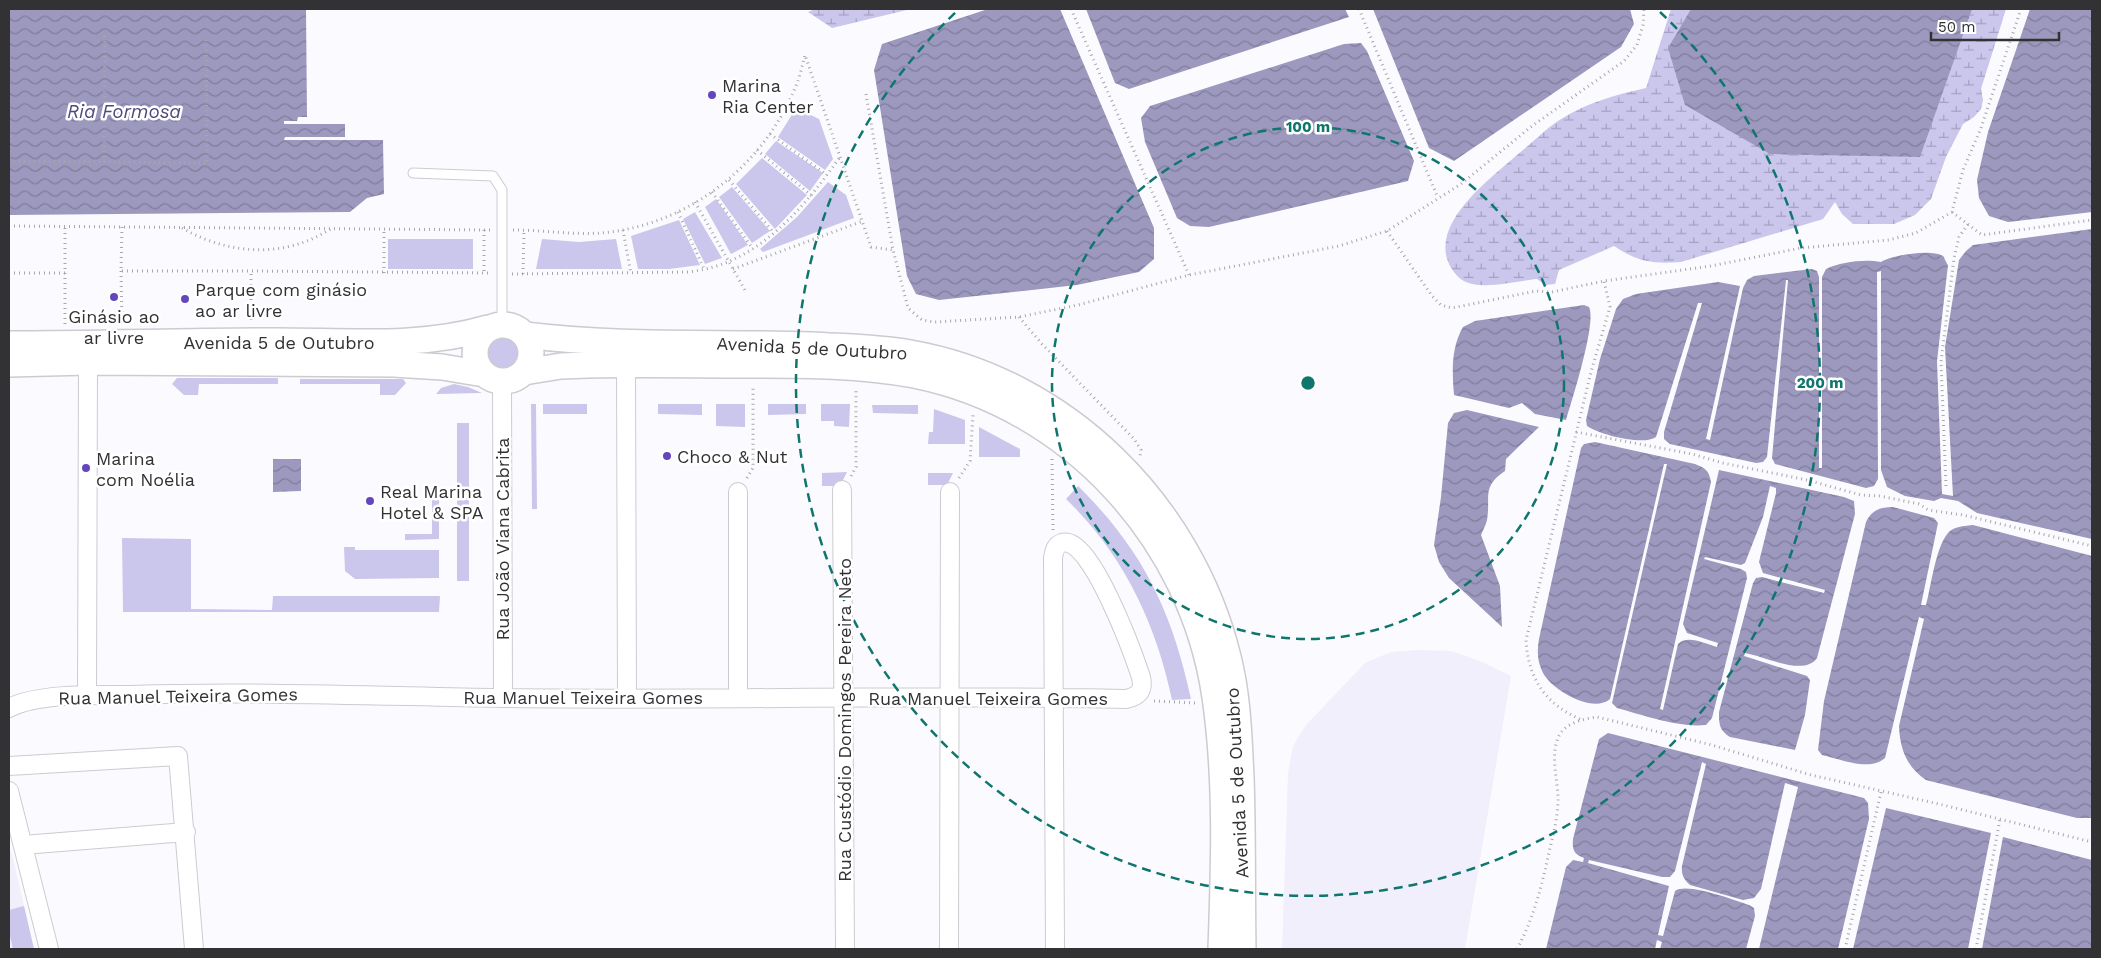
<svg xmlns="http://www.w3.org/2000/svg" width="2101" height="958" font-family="'Work Sans',sans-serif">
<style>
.built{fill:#f0effb}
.grass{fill:#cac6ec}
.wetland{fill:url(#wetland-marsh)}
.water{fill:url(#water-waves)}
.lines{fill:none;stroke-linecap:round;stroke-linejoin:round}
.lane-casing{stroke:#cbcbd1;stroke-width:11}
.street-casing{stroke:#cbcbd1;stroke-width:20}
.secondary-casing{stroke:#cbcbd1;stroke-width:28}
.path{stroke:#a7a7ab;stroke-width:3;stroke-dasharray:1 4;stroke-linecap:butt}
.lane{stroke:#fff;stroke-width:9}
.street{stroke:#fff;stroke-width:18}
.secondary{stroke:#fff;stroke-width:25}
.ring{fill:none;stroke:#0f766e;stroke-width:2.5;stroke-dasharray:9 6}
.poi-dot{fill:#6446be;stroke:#fff;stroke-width:2}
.labels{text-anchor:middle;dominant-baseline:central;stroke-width:5;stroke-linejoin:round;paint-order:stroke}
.poi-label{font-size:18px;fill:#323235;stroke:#fff;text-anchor:start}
.street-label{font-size:18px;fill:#323235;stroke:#fff}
.water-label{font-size:19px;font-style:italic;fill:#50477c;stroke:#fff}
.centre{fill:#0f766e;stroke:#fff;stroke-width:2.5}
.ring-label{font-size:15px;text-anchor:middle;font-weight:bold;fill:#0f766e;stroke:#fff;stroke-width:5;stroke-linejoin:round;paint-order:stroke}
</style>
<defs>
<pattern id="wetland-marsh" width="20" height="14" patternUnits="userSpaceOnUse" patternTransform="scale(1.25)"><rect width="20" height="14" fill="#cac6ec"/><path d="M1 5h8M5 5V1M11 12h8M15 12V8" fill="none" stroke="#a5a1c0"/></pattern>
<pattern id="water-waves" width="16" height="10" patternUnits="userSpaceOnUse" patternTransform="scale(1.25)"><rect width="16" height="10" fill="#9c98be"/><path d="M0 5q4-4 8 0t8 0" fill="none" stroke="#807d9b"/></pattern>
</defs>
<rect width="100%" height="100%" fill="#fbfbff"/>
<!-- built -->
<path class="built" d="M1417 650 1451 651 1480 661 1511 676 1465 949H1282L1288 773 1293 746 1306 725 1365 663 1391 652Z
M9 847 12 854 34 949H9Z"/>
<!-- grass -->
<path class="grass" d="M796 108 819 119 833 159 825 170 778 137Z
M776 141 823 173 810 191 765 154Z
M762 158 807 195 775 229 736 184Z
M828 182 846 195 854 218 763 252 760 249 797 217Z
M732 187 770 231 752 243 719 197Z
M716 199 748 245 731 254 705 207Z
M695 212 722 258 705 264 683 219Z
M679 220 700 265 669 269H638L631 236Z
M388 239H473V269H388Z
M542 239 579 242 616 239 622 269H536Z
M486 352a17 17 0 1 1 34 0a17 17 0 1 1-34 0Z
M177 378H278V384H199L198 395H184L172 384Z
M300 379H403L406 383 395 395H380V384H300Z
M454 384 468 387 482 393 436 394 441 388Z
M531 404H536L537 509H532Z
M543 404H587V414H543Z
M658 404H702V415L658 414Z
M716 404H745V427L716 426Z
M768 404H806V414L768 415Z
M821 404H850L849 427 834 426V421H821Z
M872 405H918V414L873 413Z
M934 409 965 420V444H928L929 432H933Z
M457 423H469V581H457Z
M979 427 1020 449V457H979Z
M847 472 840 486H822V473Z
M928 473H953L947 485H928Z
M1078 486C1143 550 1172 611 1191 699L1172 700C1156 623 1123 554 1066 499Z
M432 491 439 495V539L405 540V534H432Z
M122 538 191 539V609L272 610 273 596H440L439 612H123Z
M344 547H355V550H439V578L355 579 345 571Z
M24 906 34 949H13L9 932V910Z"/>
<!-- wetland -->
<path class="wetland" d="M815 9H911L832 28 808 12Z
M1671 9H2006L1981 89 1983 100 1981 109 1974 117 1963 124 1946 157 1931 199 1915 215 1894 224H1853L1842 214 1835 202 1823 219 1681 262C1652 264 1638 262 1614 246L1559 270 1555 284 1545 285 1537 279C1518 281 1483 290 1466 282 1459 279 1454 273 1450 266 1428 224 1490 179 1517 155 1531 144 1543 131 1558 121 1585 103 1615 95 1646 88Z"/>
<!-- water -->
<path class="water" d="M9 9H306L307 117H298L297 121H284V124H345V137H285L284 140H383L384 194 367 198 350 212 9 215Z
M988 9H1060L1154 228V259L1139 272 1077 285 939 300 916 294 907 276 874 70 882 44Z
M1086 9H1345L1349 17 1129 89 1115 83Z
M1373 9H1630L1634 24 1621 47 1454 161 1429 148Z
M1691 9H1972L1920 157 1770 154 1685 105 1668 48Z
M2030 9H2092V212L2008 222 1989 216 1979 198 1977 180 1988 132Z
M1361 43 1367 51 1414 161 1408 181 1209 227 1190 226 1177 218 1145 142 1141 118 1150 106 1344 44Z
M2092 229V539L1977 513 1958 501 1941 498 1934 501 1905 496 1887 487 1881 470V271L1877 272 1878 479 1874 486 1866 488 1775 464 1772 458 1788 280H1786L1767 457 1763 462 1756 463 1670 444 1664 439V432L1702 303H1698L1656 437C1644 446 1600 435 1587 426L1586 420 1600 359 1616 309 1623 299 1636 294 1718 282 1740 286 1706 439 1710 440 1743 288 1747 280 1754 276 1812 269 1817 271 1819 277V468H1822V277L1826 269C1841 262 1864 259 1881 262 1891 255 1935 248 1944 257 1944 258 1947 264 1948 265L1937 361 1942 494 1953 496 1945 347 1959 260 1966 251 1973 245Z
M1584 305 1589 307C1597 322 1572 400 1566 420L1535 414 1522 403 1509 408 1454 395C1452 371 1451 348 1463 327L1475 321Z
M1467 410 1539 427 1506 459 1505 471C1481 487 1491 497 1487 520 1486 525 1483 530 1481 535L1500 586 1502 627 1449 578 1439 562 1434 545 1441 497 1448 423 1454 413Z
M1595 442 1695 464C1705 468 1709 470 1711 482L1660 709 1663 710 1678 644C1687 634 1706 644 1717 647L1718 643 1687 633 1683 624 1719 470 1844 497 1854 501 1855 514 1817 658C1804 677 1764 656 1745 653L1744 656 1807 676 1810 680 1805 715 1795 750 1730 737C1719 730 1719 724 1719 712L1753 583 1756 578 1762 577 1824 593 1825 590 1763 573 1759 562 1776 493V488L1770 486 1763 517 1745 563 1741 565 1705 557 1704 559 1741 569 1746 572 1747 578 1712 718 1706 725C1679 728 1643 715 1617 708L1612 703 1667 464H1664L1610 699C1593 714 1552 690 1543 673 1537 661 1537 651 1539 639L1581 448 1584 444Z
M273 459H301V491L273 492Z
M1893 507 1934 518 1938 523 1921 605H1926C1931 587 1936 543 1950 531 1957 526 1965 526 1973 525L2092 556V818H2077L1926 780C1907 767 1900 750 1899 726L1924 619 1919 617 1885 758C1870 772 1840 759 1822 755L1818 750 1824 701 1866 522C1872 510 1880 507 1893 507Z
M1608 733 1864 798 1868 803 1869 819 1838 949H1759L1798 787 1785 783 1761 889 1754 898 1743 900 1690 885C1684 880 1681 874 1682 866L1706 764 1702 762 1675 871 1670 877H1662L1589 860 1588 863 1669 886 1658 935 1663 936 1675 891C1687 882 1734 900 1749 905L1754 908 1755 916 1746 949H1660L1662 942 1657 940 1655 949H1546L1566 867 1573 860 1583 862 1584 858C1574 854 1572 850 1573 839L1599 739Z
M1886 808 1991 833 1968 949H1853Z
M2003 837 2092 860V949H1982Z"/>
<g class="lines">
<!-- lane casing -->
<g class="lane-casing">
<path id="lane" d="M413 173 493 176 502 190V324"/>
</g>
<!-- street casing -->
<g class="street-casing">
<path id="street" d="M626 364 627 698
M502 381 503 698
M842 490 845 949
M87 696 88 362
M738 698V492
M9 708C38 693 96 695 130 695 254 691 378 696 502 698 710 701 918 694 1126 699 1139 696 1144 691 1141 677 1134 656 1090 533 1062 543 1055 545 1054 552 1053 558L1055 949
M9 766 178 756 194 949
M9 791 49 949
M23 845 186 832
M949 949 950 492"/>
</g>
<!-- secondary casing -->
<g class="secondary-casing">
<path id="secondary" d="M475 353a28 28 0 1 1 56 0a28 28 0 1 1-56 0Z
M525 335C620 347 717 342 812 345 845 347 878 347 910 353 1065 380 1191 505 1228 657 1238 696 1239 737 1241 777 1243 834 1242 892 1243 949
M9 344C98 344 188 341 278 341 348 341 420 348 488 328
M9 364 88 362 394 364 442 367 484 374
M524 372 561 366 588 365C642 364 697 365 751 365 805 365 861 365 914 375 1070 406 1192 539 1215 697 1227 779 1224 866 1221 949"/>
</g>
<!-- path -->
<path class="path" d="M1071 9 1189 275
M1359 9 1438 198
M9 36 10 161
M866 94 893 250 908 308 922 320 935 322 1019 317 1078 305 1189 275 1339 246 1387 231 1461 184 1532 126 1624 61 1637 45 1643 25 1644 9
M770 134 827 175
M757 150 812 196
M9 161 207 163 206 37
M104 162 105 35
M729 180 774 233
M712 192 753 249
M695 202 746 292
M678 212 705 271
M1952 212 1982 235 2092 220
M9 226 490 230
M122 227 121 271H251
M182 228C229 255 285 259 332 228
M484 230V273
M513 230C543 230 572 235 601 233 686 226 763 167 795 88 800 77 802 66 805 55L871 247 893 250
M623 230 631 274
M1387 231 1432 296 1441 305 1452 308 1536 291 1552 292 1604 281 1711 266 1801 248 1889 240 1916 233 1952 212 1963 170 1981 128 2021 9
M733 269 863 221
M121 271 122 323
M9 273H65V226
M65 273V324
M384 273V228
M512 274 688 272C757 265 803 209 840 157
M523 274 524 230
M1019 317 1042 344 1134 439 1141 450 1140 456
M251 320V271L491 273
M1576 432 1692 454 1723 463 1807 480 1861 495 1880 496 1919 504 1928 510 1963 515 2092 546
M1052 459 1053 530
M851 476 856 467V388
M747 478 753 468V386
M959 478 970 461 973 415
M1946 486 1941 362 1954 258 1959 237 1968 224
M1154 701 1195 703
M1580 719C1545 704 1528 678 1526 640L1591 372 1610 307 1604 281
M1517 949C1535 916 1542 884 1550 848 1554 832 1558 815 1558 799 1558 779 1549 753 1560 734 1568 722 1584 719 1597 717L1712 745 1811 775 1939 804 2092 842
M1845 949 1881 792
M1976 949 2000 819"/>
<!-- lane -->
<use href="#lane" class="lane"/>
<!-- street -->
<use href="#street" class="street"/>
<!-- secondary -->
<use href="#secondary" class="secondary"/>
</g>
<!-- distance rings -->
<g class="ring">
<circle cx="1308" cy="383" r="256"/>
<path d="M1660 12A512 512 0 1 1 956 12"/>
</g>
<!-- markers -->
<g class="poi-dot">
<circle cx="712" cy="95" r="5"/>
<circle cx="114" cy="297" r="5"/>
<circle cx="185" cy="299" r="5"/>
<circle cx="667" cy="456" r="5"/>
<circle cx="86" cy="468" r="5"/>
<circle cx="370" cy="501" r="5"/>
</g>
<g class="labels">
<!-- poi labels -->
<g class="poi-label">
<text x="722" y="85">Marina<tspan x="722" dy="21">Ria Center</tspan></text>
<text x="195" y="289">Parque com ginásio<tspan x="195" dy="21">ao ar livre</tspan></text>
<text x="114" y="316" text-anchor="middle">Ginásio ao<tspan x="114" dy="21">ar livre</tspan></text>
<text x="677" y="456">Choco &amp; Nut</text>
<text x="96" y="458">Marina<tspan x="96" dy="21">com Noélia</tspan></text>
<text x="380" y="491">Real Marina<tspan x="380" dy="21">Hotel &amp; SPA</tspan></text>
</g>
<!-- street labels -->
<g class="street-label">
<text x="279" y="342">Avenida 5 de Outubro</text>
<text transform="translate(812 348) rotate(3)">Avenida 5 de Outubro</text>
<text transform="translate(502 539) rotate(-90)">Rua João Viana Cabrita</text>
<text transform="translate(178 696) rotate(-1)">Rua Manuel Teixeira Gomes</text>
<text x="583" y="697">Rua Manuel Teixeira Gomes</text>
<text x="988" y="698">Rua Manuel Teixeira Gomes</text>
<text transform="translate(844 720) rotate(-90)">Rua Custódio Domingos Pereira Neto</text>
<text transform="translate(1237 783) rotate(-93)">Avenida 5 de Outubro</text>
</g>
<!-- water labels -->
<g class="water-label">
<text x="124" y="111">Ria Formosa</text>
</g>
</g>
<circle cx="1308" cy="383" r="8" class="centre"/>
<g class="ring-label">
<text x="1308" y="132">100 m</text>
<text x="1820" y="388">200 m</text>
</g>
<!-- border -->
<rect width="2101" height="958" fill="none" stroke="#323235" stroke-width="20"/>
<!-- scale -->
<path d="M1931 32v8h128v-8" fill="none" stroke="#323235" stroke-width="2.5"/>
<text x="1938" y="32" font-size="15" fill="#323235" stroke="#ffffff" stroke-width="4" paint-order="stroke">50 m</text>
</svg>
